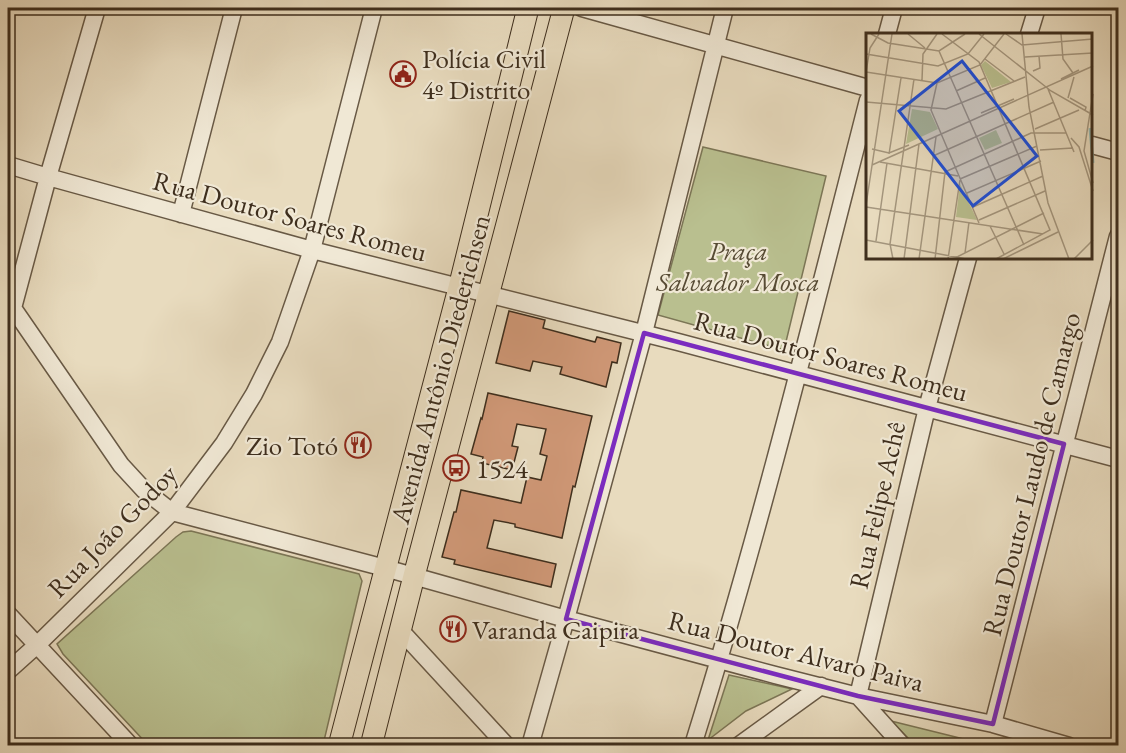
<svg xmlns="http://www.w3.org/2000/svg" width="1126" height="753" font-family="'EB Garamond',serif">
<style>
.green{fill:#b9bf8f;stroke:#7c7656;stroke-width:1.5}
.building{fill:#d19978;stroke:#3e2e1d;stroke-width:1.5}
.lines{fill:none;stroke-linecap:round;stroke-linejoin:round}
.minor-casing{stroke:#685945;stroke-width:19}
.major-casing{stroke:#3e2e1d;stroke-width:23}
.minor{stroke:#f0e8d5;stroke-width:16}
.major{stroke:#e8dbbe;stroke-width:21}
.marked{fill:none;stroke:#7b2cbf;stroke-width:4.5;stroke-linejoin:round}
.labels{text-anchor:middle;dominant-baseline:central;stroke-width:4.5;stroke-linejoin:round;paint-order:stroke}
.poi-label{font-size:27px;fill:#3e2e1d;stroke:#f0e8d5;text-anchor:start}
.street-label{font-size:27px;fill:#3e2e1d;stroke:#f0e8d5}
.park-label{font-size:27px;font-style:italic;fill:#574b34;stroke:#f0e8d5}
.inset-river{fill:none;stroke:#97bbb5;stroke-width:3}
.inset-road{fill:none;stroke:#a4967e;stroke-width:1.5}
.view{fill:#1d4ed8;fill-opacity:0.15;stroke:#1d4ed8;stroke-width:3}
.inset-edge{fill:none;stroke:#3e2e1d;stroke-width:3}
</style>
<rect width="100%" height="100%" fill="#e8dbbe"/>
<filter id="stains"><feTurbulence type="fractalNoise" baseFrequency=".00333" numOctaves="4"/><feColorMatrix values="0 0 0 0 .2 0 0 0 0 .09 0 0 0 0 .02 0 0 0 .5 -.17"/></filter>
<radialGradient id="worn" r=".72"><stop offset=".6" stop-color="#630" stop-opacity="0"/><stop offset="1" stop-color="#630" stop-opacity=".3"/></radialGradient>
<!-- green -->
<path class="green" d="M703 147 826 176 784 350 658 315Z
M191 531 359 574 362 581 323 745H148L63 654 57 644 176 537 183 532Z
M729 675 792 689 746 711 708 740Z
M891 721 988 745H915Z"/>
<!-- building -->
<path class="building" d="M509 311 545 320 543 328 595 342 597 337 621 343 617 363 612 362 606 387 560 374 562 367 533 361 530 371 496 363Z
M488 393 592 416 575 487 573 486 562 538 515 527V524L494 520 487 548 556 564 551 587 454 564 455 560 442 557 454 512H456L461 490 521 503 527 477 541 480 547 456 540 454 546 429 517 424 512 446 518 447 512 470 482 463 483 457 471 454 481 418 482 419Z"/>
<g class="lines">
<!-- minor casing -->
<g class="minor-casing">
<path id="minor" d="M582 8 868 88
M887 34 894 8
M1029 34 1037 8
M1092 145 1118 152
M8 165 48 177 312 250 678 342 1118 459
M181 214 234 8
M13 308 121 465 144 490 172 512 385 568 566 619 775 675 858 696 993 724 1069 746
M8 314 13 308 48 177 97 8
M8 614 131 746
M401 631 507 746
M8 671 37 645 172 512 224 443 254 394 280 342 312 250 374 8
M858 696 927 408 968 258
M858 696 903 746
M993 724 1118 236
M530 746 566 619 644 333 725 8
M696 746 694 742C760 530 813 315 868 100
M738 746 821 686"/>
</g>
<!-- major casing -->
<g class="major-casing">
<path id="major" d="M339 746 459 288 528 8
M371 746 414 576 564 8"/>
</g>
<!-- minor -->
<use href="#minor" class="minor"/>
<!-- major -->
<use href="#major" class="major"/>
</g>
<!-- marked area -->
<path class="marked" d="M644 333 1064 444 993 724 858 696 566 619Z"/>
<!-- icons -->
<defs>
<g id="civic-ring" transform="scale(1.35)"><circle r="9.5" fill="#f0e8d5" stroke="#8f2418" stroke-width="1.5"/><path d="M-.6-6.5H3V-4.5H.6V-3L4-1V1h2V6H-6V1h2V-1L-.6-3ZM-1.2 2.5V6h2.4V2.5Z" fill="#8f2418"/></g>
<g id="restaurant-ring" transform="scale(1.35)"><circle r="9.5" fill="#f0e8d5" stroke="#8f2418" stroke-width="1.5"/><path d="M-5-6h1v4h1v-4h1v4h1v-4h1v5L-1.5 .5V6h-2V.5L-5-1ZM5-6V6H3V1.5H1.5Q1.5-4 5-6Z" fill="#8f2418"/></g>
<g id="bus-ring" transform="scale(1.35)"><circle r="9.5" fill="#f0e8d5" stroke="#8f2418" stroke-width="1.5"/><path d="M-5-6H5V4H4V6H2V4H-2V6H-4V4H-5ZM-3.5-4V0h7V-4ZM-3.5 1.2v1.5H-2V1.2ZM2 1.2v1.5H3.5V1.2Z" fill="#8f2418"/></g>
</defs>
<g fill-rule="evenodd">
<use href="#civic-ring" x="403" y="74"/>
<use href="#restaurant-ring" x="358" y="445"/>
<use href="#bus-ring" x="456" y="468"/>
<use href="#restaurant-ring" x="453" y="629"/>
</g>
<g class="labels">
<!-- poi labels -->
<g class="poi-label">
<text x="422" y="58">Polícia Civil<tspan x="422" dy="31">4º Distrito</tspan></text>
<text x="338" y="445" text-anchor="end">Zio Totó</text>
<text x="476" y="468">1524</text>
<text x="472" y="629">Varanda Caipira</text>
</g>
<!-- street labels -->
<g class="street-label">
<text transform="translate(290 216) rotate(15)">Rua Doutor Soares Romeu</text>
<text transform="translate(831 356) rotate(15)">Rua Doutor Soares Romeu</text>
<text transform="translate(440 369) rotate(-75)">Avenida Antônio Diederichsen</text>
<text transform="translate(1031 474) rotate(-76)">Rua Doutor Laudo de Camargo</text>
<text transform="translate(877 505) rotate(-77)">Rua Felipe Achê</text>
<text transform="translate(112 531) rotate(-46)">Rua João Godoy</text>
<text transform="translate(796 651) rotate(14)">Rua Doutor Alvaro Paiva</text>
</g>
<!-- park labels -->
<g class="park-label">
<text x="738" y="250">Praça<tspan x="738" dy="31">Salvador Mosca</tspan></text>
</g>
</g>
<!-- overview -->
<g transform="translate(866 33)">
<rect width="226" height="226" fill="#e8dbbe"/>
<path d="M119 28 145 49 126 55 115 32ZM46 76 64 79 72 96 40 111ZM130 97 136 110 119 117 113 105ZM94 151 111 187 90 184Z" fill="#b9bf8f"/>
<path class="inset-river" d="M224 95 227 130"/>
<path class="inset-road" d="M5 1 22 10 73 18 99 1M42 1 59 15M76 1 113 29 184 197 130 226M113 1 185 58 227 82M140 1 156 12 227 6M156 1 163 74 182 170 203 226M195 1 197 26 207 40M73 18 158 212M0 21 72 33 102 21 118 1M159 24 227 20M119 26 148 48M167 38 174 35 173 23M0 39 71 50 114 32 138 1M0 39 4 15 13 1M195 46 213 37M56 47 57 21 71 1M71 50 65 77 113 190M182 56 208 119M90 58 119 45M227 61 218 118 227 150M202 65 208 44M204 65 220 74 219 78M0 69 80 76 159 44M115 80 148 66M169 96 213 77M205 105 213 114 227 158M6 116 23 120 43 112M174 117 207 115M23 121 35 45M67 123 188 69M14 129 92 143M6 132 227 33M79 139 165 100H200M94 146 171 113M101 160 175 128M0 172 26 1M0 174 177 201M107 174 177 143M113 187 179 158M124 193 138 221M0 207 100 226M10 208 21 130M99 220 103 189M27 226 24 211 48 46M38 226 53 111M53 226 70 104M69 226 79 139M82 226 94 147M87 226 178 180M137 226 192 199M208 226 227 207"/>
<path class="view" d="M96 28 171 123 107 173 33 78Z"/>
<rect width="226" height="226" class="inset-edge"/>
</g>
<!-- margin -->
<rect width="1126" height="753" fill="none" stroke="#e8dbbe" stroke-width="30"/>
<rect x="9" y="9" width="1108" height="735" fill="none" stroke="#3e2e1d" stroke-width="3"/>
<rect x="15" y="15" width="1096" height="723" fill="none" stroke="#3e2e1d" stroke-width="1.5"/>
<rect width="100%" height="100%" filter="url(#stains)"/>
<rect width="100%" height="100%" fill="url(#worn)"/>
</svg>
